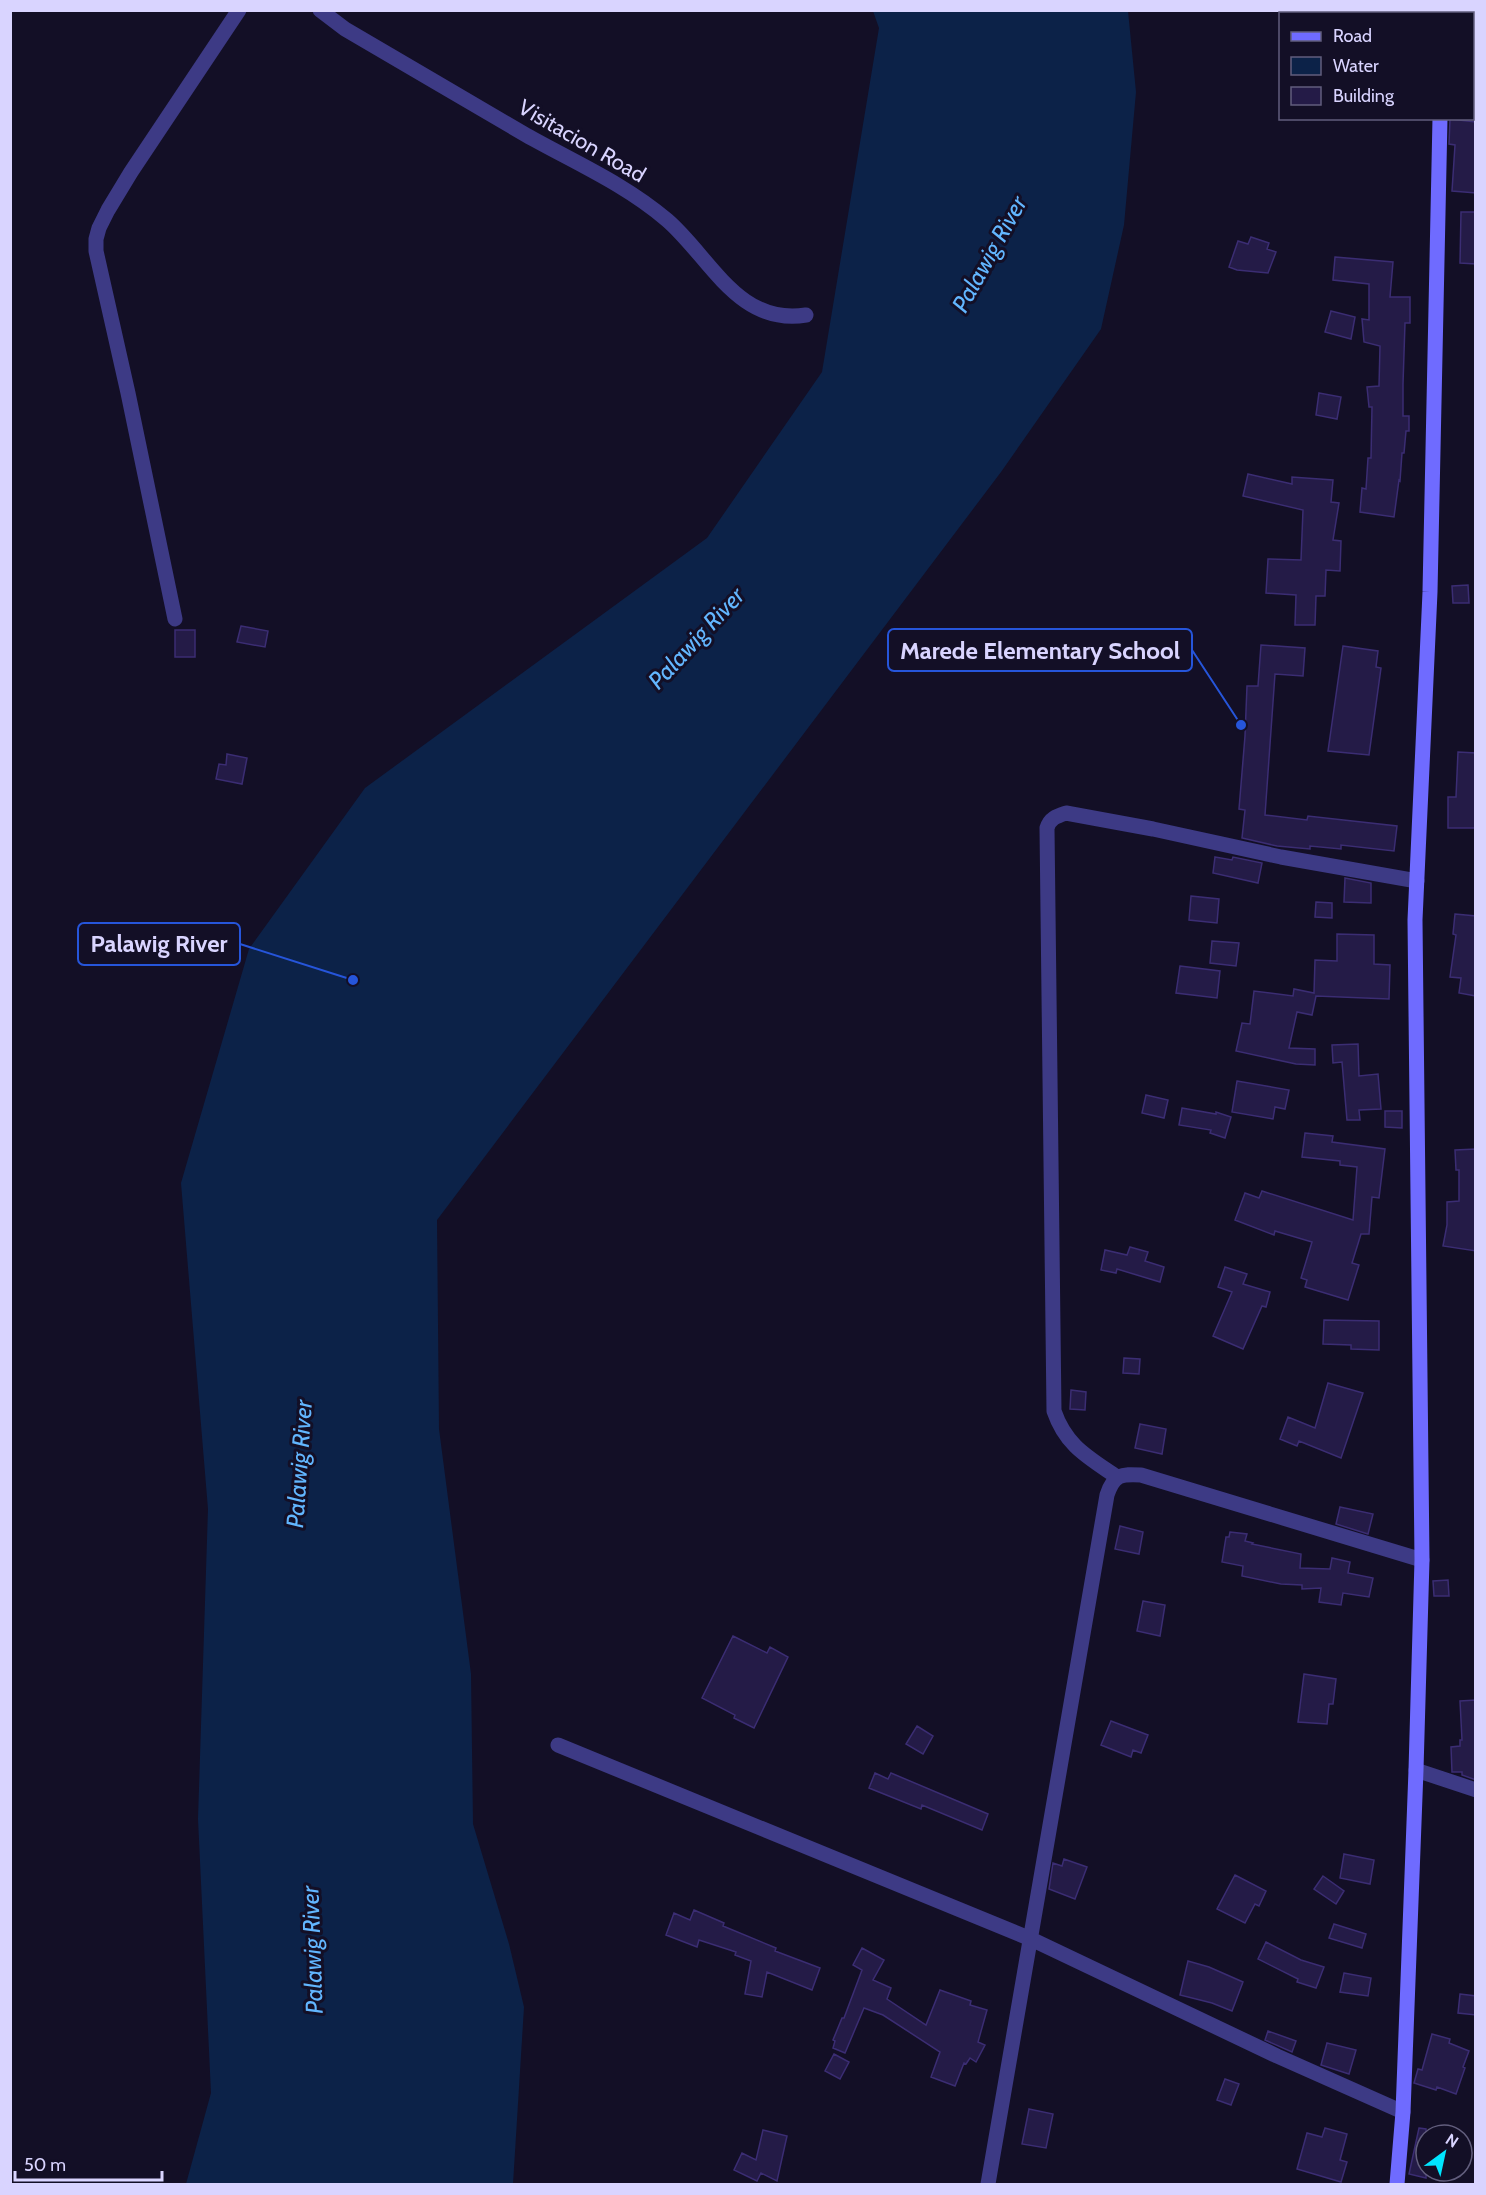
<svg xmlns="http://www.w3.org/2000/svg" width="1486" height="2195" font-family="Cabin,sans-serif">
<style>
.water{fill:#0c2248}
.building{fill:#241b47;stroke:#3b2d73;stroke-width:1.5}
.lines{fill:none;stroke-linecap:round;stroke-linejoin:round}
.street{stroke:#3d3a85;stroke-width:15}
.secondary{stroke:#6f6bff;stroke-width:15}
.labels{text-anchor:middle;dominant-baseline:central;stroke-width:6;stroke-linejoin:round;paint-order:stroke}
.street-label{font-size:22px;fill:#d9d4ff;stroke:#130f26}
.water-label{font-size:24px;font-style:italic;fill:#62b6ff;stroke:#130f26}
.leader{fill:none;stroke:#2655da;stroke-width:2}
.callout-dot{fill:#2655da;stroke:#130f26;stroke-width:2}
.callout{fill:#130f26;stroke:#2655da;stroke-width:2}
.callout-label{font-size:24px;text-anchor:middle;font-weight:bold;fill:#d9d4ff}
</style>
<rect width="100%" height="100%" fill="#130f26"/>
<!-- water -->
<path class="water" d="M873 11H1128L1136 92 1124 225 1101 329 1001 472 437 1220 439 1429 471 1674 473 1824 509 1944 524 2007 513 2184H186L211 2093 198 1819 208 1509 181 1183 249 949 365 788 707 538 822 372 879 28Z"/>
<!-- building -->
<path class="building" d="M1450 119 1476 122V193L1452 191 1455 145 1449 144Z
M1461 212H1476V264L1460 263Z
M1251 237 1269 243 1267 249 1276 252 1268 273 1237 270 1229 267 1238 241 1248 244Z
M1335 257 1393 262 1390 297H1410V323H1405L1403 384V416H1409V431H1406L1404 453H1402L1400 481 1399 480 1394 517 1360 512 1362 488 1366 489 1368 458H1371L1372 407H1369L1367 387 1379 386 1380 346 1364 342 1362 319 1369 320V284L1333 280Z
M1331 311 1355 317 1351 339 1325 332Z
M1319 393 1341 397 1337 419 1316 415Z
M1248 474 1292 484V477L1333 480 1331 502 1339 503 1333 540 1341 541 1340 571 1326 570 1325 596H1316L1315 625H1295L1296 595 1266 593 1268 559 1301 560 1303 510 1243 496Z
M1468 585 1469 603H1453L1452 586Z
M241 626 268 631 265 647 237 642Z
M175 630H195V657H175Z
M1261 645 1305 648 1303 676 1275 674 1265 815 1307 820 1308 816 1397 826 1394 851 1341 845V849L1310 846V849L1277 846 1242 838 1245 810 1239 809 1245 736 1247 686H1258Z
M1343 646 1378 651 1376 667 1381 668 1369 755 1328 751Z
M1458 752 1476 753V828H1448V797H1456Z
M227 754 247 758 242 784 216 779 219 764 226 765Z
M1215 857 1232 860 1233 857 1262 863 1258 883 1213 873Z
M1345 878 1371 883V903L1344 902Z
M1191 896 1219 899 1217 923 1189 920Z
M1316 902 1332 903V918L1315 917Z
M1455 914 1476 916V996L1459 993 1461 978 1450 977 1456 935 1453 934Z
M1337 934 1374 935V964L1390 965 1389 999 1316 996 1312 1015 1297 1012 1289 1048 1315 1049V1065L1296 1064 1236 1051 1242 1023 1250 1024 1254 991 1293 996 1294 989 1314 993 1315 960 1337 961Z
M1212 941 1239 943 1236 966 1210 963Z
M1180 966 1220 971 1217 998 1176 993Z
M1358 1044 1359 1076 1378 1074 1381 1109 1359 1110 1360 1120H1347L1342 1062 1333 1063 1332 1045Z
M1237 1081 1289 1090 1285 1109 1275 1107 1273 1119 1232 1112Z
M1146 1095 1168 1100 1164 1118 1142 1113Z
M1182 1108 1216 1114V1112L1231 1117 1225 1138 1210 1133 1211 1130 1179 1125Z
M1385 1111H1402V1128L1385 1127Z
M1305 1133 1333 1136 1332 1142 1385 1149 1379 1198 1372 1197 1369 1234H1361L1352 1263 1359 1265 1348 1300 1305 1287 1307 1280 1301 1278 1312 1242 1275 1231 1274 1235 1235 1220 1245 1193 1259 1198 1262 1191 1353 1220 1357 1167 1340 1165V1161L1302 1157Z
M1476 1149V1251L1443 1246 1447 1225V1202L1459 1201V1170H1456L1455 1150Z
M1130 1247 1148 1252 1145 1261 1164 1267 1160 1282 1117 1269 1116 1273 1101 1270 1105 1250 1127 1255Z
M1225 1267 1247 1274 1243 1284 1270 1292 1266 1307 1262 1306 1243 1349 1213 1336 1232 1292 1218 1287Z
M1324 1320 1379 1321V1350L1351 1349V1345L1323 1344Z
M1124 1358 1140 1359 1139 1374 1123 1373Z
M1328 1383 1363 1393 1341 1458 1299 1441 1297 1446 1280 1439 1288 1417 1315 1428Z
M1071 1390 1086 1392 1085 1410 1070 1409Z
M1140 1424 1166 1429 1162 1454 1135 1448Z
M1340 1507 1373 1514 1368 1534 1336 1524Z
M1120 1526 1143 1532 1139 1554 1115 1549Z
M1230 1532 1247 1534 1245 1541 1253 1543 1252 1544 1301 1554 1300 1568 1330 1569 1332 1558 1350 1562 1348 1573 1373 1578 1369 1597 1343 1593 1341 1605 1319 1602 1321 1588 1302 1589V1585L1281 1584 1242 1576 1243 1566 1222 1562 1226 1537H1229Z
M1448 1580 1449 1596H1434L1433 1581Z
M1143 1601 1165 1605 1160 1636 1137 1631Z
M733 1636 767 1653 770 1647 788 1657 754 1728 734 1718 735 1715 702 1698Z
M1304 1674 1336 1679 1333 1704H1329L1327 1724 1298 1722Z
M1476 1700V1780L1462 1775V1772H1452L1451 1747 1460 1746V1740H1462L1460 1701Z
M1111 1721 1148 1735 1141 1753 1133 1750 1131 1757 1101 1745Z
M917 1726 933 1736 923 1754 906 1744Z
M875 1773 888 1779 891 1773 988 1814 982 1830 922 1805 921 1809 869 1788Z
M1344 1854 1374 1860 1370 1884 1340 1878Z
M1064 1859 1087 1867 1075 1899 1049 1889 1053 1863 1062 1866Z
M1235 1875 1266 1891 1259 1906 1255 1904 1245 1923 1217 1909Z
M1323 1876 1344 1891 1336 1904 1314 1889Z
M694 1910 724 1923 723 1926 776 1948 775 1951 820 1968 812 1990 767 1972 762 1997 745 1994 751 1961 735 1955 736 1952 699 1940 697 1947 666 1935 674 1913 690 1920Z
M1334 1924 1366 1934 1362 1948 1329 1938Z
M1266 1942 1301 1960 1324 1967 1316 1988 1297 1982 1298 1979 1258 1959Z
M862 1948 884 1960 873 1980 891 1988 887 1999 926 2025 940 1990 971 2001 970 2005 987 2010 978 2042 985 2045 976 2062 970 2058 966 2064 964 2063 955 2086 931 2077 940 2052 883 2015 864 2008 845 2053 833 2048 835 2041 833 2040 842 2018H844L862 1970 853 1965Z
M1188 1961 1209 1967 1243 1982 1232 2011 1212 2003 1180 1995Z
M1344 1973 1371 1978 1368 1996 1340 1992Z
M1460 1994 1476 1996V2015L1458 2013Z
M1268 2031 1296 2041 1292 2052 1265 2040Z
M1432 2034 1450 2039 1449 2043 1469 2051 1463 2067 1465 2068 1456 2094 1437 2087 1436 2090 1414 2083 1418 2069 1422 2070Z
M1327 2043 1356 2050 1349 2074 1321 2065Z
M834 2054 849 2062 840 2079 825 2071Z
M1225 2079 1239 2084 1231 2105 1217 2100Z
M1029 2109 1053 2114 1046 2148 1022 2144Z
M1325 2128 1347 2134 1340 2160 1347 2162 1341 2182 1297 2169 1307 2133 1322 2137Z
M1419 2128 1426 2129V2178L1409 2174Z
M763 2130 787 2136 777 2181 761 2173 757 2181 734 2170 742 2153 756 2160Z"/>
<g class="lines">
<!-- street -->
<path class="street" d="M320 10 345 29C405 64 466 100 526 135 574 162 625 184 667 220 710 257 738 326 806 315
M175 619 128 393 96 251V239L99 228 108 210 131 172 239 10
M1117 1477C1088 1457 1066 1446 1054 1411L1047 828C1050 818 1057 816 1066 813L1153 829 1281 857 1417 881
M558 1745 1031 1939 1277 2056 1403 2112
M1416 1770 1476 1790
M988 2184 1107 1495C1114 1474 1121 1474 1141 1475L1422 1560"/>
<!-- secondary -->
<path class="secondary" d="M1442 14V10
M1397 2184 1403 2112 1416 1770 1422 1560 1415 920 1430 592 1440 118"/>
</g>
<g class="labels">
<!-- street labels -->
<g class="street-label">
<text transform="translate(582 141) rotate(30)">Visitacion Road</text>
</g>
<!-- water labels -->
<g class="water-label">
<text transform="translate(989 254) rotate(-61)">Palawig River</text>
<text transform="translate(696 638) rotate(-47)">Palawig River</text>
<text transform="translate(299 1464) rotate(-86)">Palawig River</text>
<text transform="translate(312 1950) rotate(-92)">Palawig River</text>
</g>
</g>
<!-- callouts -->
<path class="leader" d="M1241 725L1192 650M353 980L240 944"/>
<g class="callout-dot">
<circle cx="1241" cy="725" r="6"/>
<circle cx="353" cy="980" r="6"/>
</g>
<g class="callout">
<rect x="888" y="629" width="304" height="42" rx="6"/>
<rect x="78" y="923" width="162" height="42" rx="6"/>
</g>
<g class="callout-label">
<text x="1040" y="659">Marede Elementary School</text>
<text x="159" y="952">Palawig River</text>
</g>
<!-- border -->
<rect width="1486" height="2195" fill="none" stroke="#d9d4ff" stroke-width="24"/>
<!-- legend -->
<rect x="1279" y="12" width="195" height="108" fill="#130f26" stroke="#625e7d" stroke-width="1.5"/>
<rect x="1291" y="32" width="30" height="9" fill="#6f6bff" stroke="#625e7d" stroke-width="1.5"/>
<text x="1333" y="42" font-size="18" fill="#d9d4ff">Road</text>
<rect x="1291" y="57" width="30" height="18" fill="#0c2248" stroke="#625e7d" stroke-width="1.5"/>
<text x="1333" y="72" font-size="18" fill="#d9d4ff">Water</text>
<rect x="1291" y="87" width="30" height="18" fill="#241b47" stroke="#625e7d" stroke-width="1.5"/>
<text x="1333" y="102" font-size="18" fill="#d9d4ff">Building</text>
<!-- north arrow -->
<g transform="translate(1444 2153) rotate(33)"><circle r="28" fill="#130f26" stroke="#625e7d" stroke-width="1.5"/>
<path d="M0-4.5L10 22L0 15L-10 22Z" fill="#00e5ff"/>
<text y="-9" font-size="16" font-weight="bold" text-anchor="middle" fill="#d9d4ff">N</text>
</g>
<!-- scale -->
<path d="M15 2171v9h147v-9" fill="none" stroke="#d9d4ff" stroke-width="3"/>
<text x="24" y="2171" font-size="18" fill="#d9d4ff" stroke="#130f26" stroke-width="4.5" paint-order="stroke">50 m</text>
</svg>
